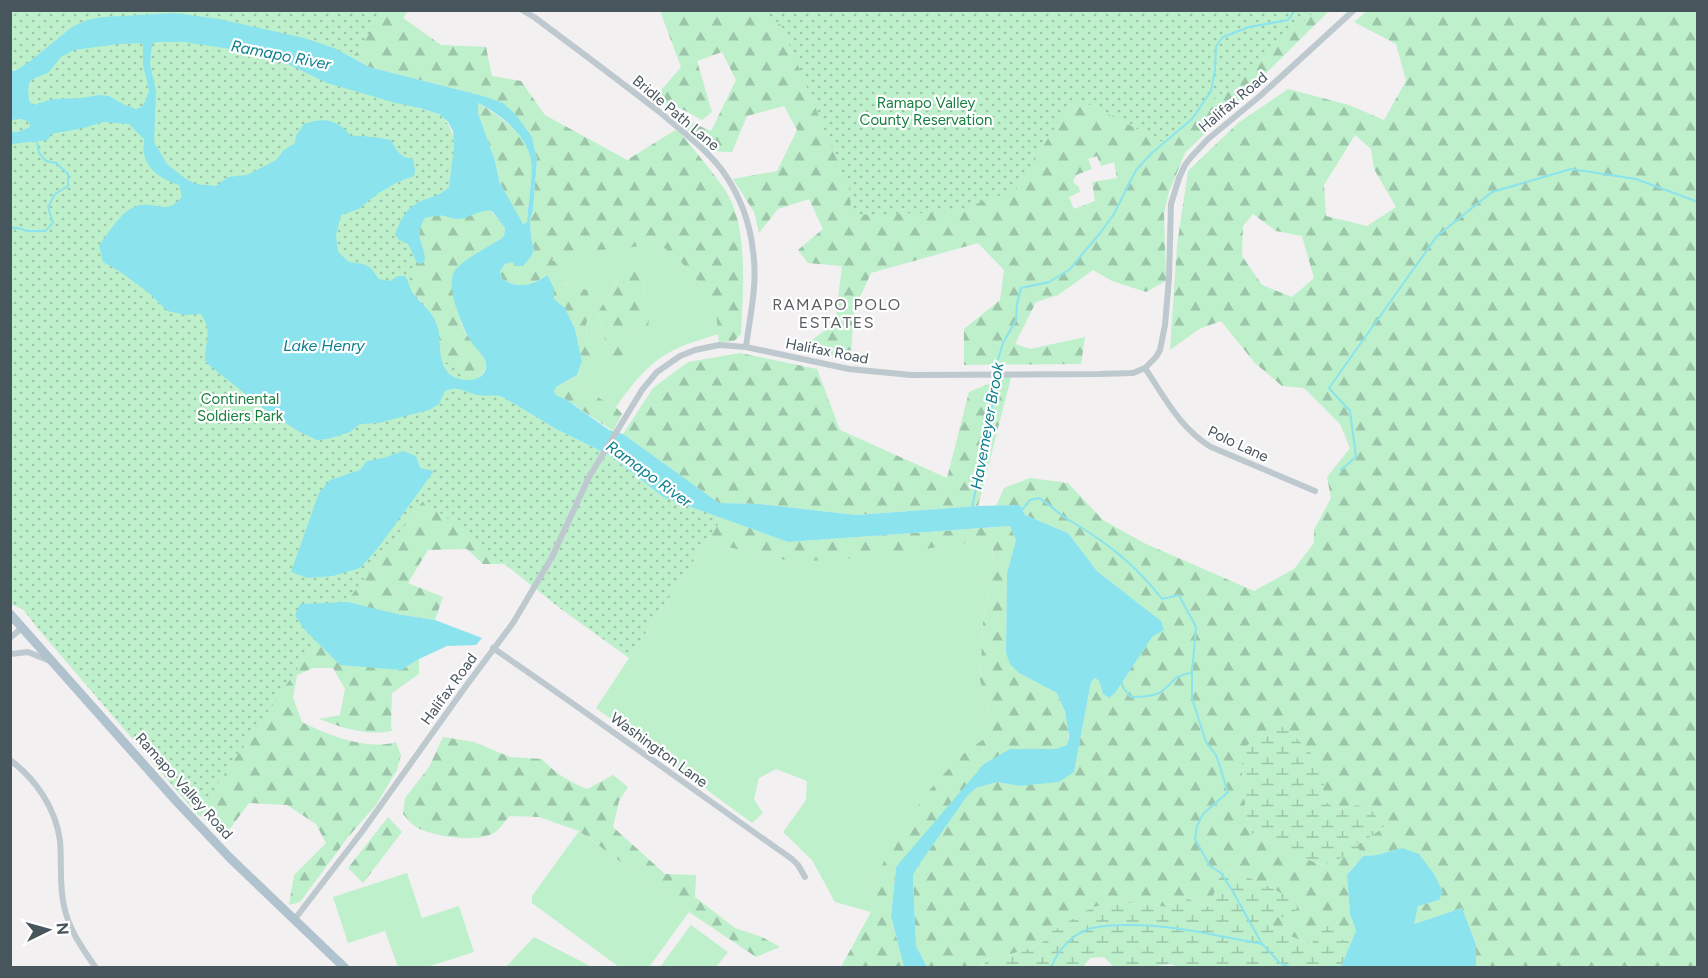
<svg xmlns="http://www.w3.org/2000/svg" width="1708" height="978" font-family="Figtree,sans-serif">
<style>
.grass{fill:#bef0cc;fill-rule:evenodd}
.forest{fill:url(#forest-firs);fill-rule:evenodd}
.wetland{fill:url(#wetland-marsh)}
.park{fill:url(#park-dots)}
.water{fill:#8be3ed;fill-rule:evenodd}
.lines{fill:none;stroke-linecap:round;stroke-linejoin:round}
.stream{stroke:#8be3ed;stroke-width:2}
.street{stroke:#bdc9ce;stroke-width:6}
.primary{stroke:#afc2ce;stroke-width:9}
.labels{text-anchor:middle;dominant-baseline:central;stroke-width:4.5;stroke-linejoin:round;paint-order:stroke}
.street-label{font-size:15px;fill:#47555d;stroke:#fff}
.park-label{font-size:15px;fill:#178040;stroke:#fff}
.water-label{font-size:16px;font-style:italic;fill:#0c808d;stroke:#fff}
.neighbourhood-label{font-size:16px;letter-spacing:1.5px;fill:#5c6165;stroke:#fff}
</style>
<defs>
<pattern id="forest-firs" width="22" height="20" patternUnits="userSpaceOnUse" patternTransform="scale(1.5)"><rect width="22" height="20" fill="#bef0cc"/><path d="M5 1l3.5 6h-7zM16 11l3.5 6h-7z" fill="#9cc5a9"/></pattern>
<pattern id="wetland-marsh" width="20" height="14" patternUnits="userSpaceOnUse" patternTransform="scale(1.5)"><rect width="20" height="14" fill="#bef0cc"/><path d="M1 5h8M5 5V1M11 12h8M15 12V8" fill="none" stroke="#9cc5a9"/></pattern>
<pattern id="park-dots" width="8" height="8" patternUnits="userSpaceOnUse" patternTransform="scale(1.5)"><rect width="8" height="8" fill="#bef0cc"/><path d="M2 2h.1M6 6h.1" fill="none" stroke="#9cc5a9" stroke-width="1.8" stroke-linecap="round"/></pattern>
</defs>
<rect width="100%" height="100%" fill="#f2f0f0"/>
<!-- grass -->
<path class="grass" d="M651 237 681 262 715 301 719 334C663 350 650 360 616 407L567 381 577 375 582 377 587 340 586 324 592 306 564 281 552 260 562 251ZM619 278 643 280 644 295 650 309 610 358 598 312Z
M992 540 993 566 983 623 980 680 991 720 984 740 960 756 879 871 871 912 835 902 812 860 783 832 806 800 807 781 776 769 759 778 754 799 763 813 752 823 596 708 706 542 794 562Z
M579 831 689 912 649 967H619L532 903V896Z
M407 873 422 918 459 906 474 952 427 967H398L385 931 348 943 333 897Z
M691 925 728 952 716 967H660Z
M534 937 592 967H506Z"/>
<!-- forest -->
<path class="forest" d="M10 11H408L403 18 441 45 486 47 492 76 521 81 545 115 627 160 677 129C693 149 711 169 725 190 749 225 743 293 741 334L734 341 719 343 715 301 681 262 651 237 642 245 624 249 562 251 552 260 563 266 564 281 569 286 587 290 592 307 586 324 587 340 592 362 582 377 577 375 582 361 575 329 565 308 554 299V288L546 275C532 286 518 289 502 279L500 271 505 264 532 255 534 249 531 237 530 220 533 210 537 160 532 137 483 96 369 67 334 48Z
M660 11H1329L1185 153 1169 192 1164 214 1166 281 1146 292 1112 281 1093 270 1058 295 1036 302 1015 344 1030 349 1085 337 1081 364 964 365V329L1000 300 1004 270 978 243 871 273 854 310 851 354 839 357 801 348 835 323 842 266 808 263 798 250 823 229 809 199 778 209 759 233 754 212 733 179 777 171 797 130 784 106 747 116 732 152 707 151 670 113 711 131 736 80 722 52 697 61 712 112 702 120 680 108 651 102 681 67ZM1097 156 1101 166 1114 162 1117 178 1092 182 1095 201 1074 209 1069 197 1080 192 1079 187 1073 182 1076 175 1092 169 1088 159Z
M1367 11H1697V967H1476V944L1462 908 1414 924 1417 906 1439 900 1402 848 1377 855 1363 856 1355 845 1364 841 1384 827 1357 805 1338 810 1321 799 1324 784 1254 741 1241 750C1243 778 1243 805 1251 833L1304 858 1322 865 1351 853 1355 865 1347 875 1350 914 1356 931 1354 939 1312 944 1275 931 1267 919 1271 915 1272 888 1236 872 1224 871 1221 874 1211 903 1207 907 1184 897 1166 907 1132 903 1092 907 1060 927 1046 934 1043 942C1026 950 1008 957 990 956L981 967H927L916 946 913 875 919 865 967 795 976 788 997 782 1019 786 1074 772 1091 682 1095 678 1099 681 1103 694 1109 698 1115 693 1161 621 1097 571 1068 533 1025 515 1019 505 996 506 1004 488 1030 478 1068 483 1103 520 1144 543 1254 591 1294 569 1314 543V530L1331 498 1327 477 1350 448 1340 424 1304 388 1282 386 1255 363 1221 321 1199 329 1170 350 1177 245 1188 171 1238 123 1288 89 1349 105 1384 120 1406 81 1396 44 1354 22ZM1355 135 1371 149 1374 169 1396 207 1367 226 1326 216 1324 185ZM1253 214 1276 231 1302 236 1314 278 1292 297 1262 285 1242 256 1243 226Z
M327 83 396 103 419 108 405 213 424 252C419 240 416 230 425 218L433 216H445L454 219 486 210 491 211 505 228 504 236 473 257 452 277C454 295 456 312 463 328 468 339 485 355 486 364 486 371 482 375 477 379L466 380 441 359 437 324 424 304 411 291Z
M478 103C498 115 527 134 531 160 533 179 528 203 527 222L522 224 500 183 494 158 478 113Z
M10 144 350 432 515 564H483L467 549 428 550 408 583 443 597 435 620 397 614 375 667 401 670 419 659V674L392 693 391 727 392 731C366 736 343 728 319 719L340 715 345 689 333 668H313L297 675 293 698 302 722C328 735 368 751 396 742L401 755 397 770 376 805 348 837 300 902 289 905 294 875 326 843 316 824 287 805 249 803 226 834 197 814 23 609 11 604Z
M625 269 635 272 643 280 644 295 650 309 648 328 633 329 627 338 623 355 610 358 598 312Z
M740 353 817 369 840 430 947 478 969 392 1012 374 978 506 856 515 760 504 719 503 623 434 653 388 688 362Z
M567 381 616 407 622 414 613 431 567 400 556 395 554 391 556 387Z
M663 497 788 542 1010 526 1016 540 1007 573 1006 653 1019 673 1057 693C1064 709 1071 727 1067 745L1055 749H1010L896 867 891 916 904 967H841L871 912 879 871 892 847 925 795 960 756 984 739 991 720 980 680 983 623 993 566 992 540 949 545 884 556 794 562 706 542 630 517Z
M443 737 474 742 510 757 542 759C555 773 569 782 587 789L613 775 628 787 619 801 613 827 665 874 696 875 695 897 735 928 762 937 780 947 756 957 689 912 579 831 539 817 510 816C504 821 500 830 494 833 476 843 434 837 416 827 411 824 407 818 403 814L405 798 429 767Z
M388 817 402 832 363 883 348 868Z"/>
<!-- wetland -->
<path class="wetland" d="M1286 727 1323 766 1324 784 1321 799 1338 810 1357 805 1372 811 1384 827 1364 841 1356 844 1363 856 1355 865 1351 854 1323 865 1304 858 1251 833C1243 805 1243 778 1241 750L1270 728Z
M1224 871 1236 872 1272 888 1294 900 1298 908 1287 918 1271 915 1267 919 1275 931 1312 944 1317 930 1331 925 1341 940 1354 939 1341 967 1183 968 1170 964 1157 966 1156 967 1115 968 1104 957 1090 958 1083 967 981 968 990 956C1008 957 1026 950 1043 942L1046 934 1060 927 1092 907 1132 903 1166 907 1184 897 1207 907 1211 903 1221 873Z"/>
<!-- park -->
<path class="park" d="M11 11H385L334 85 439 114C462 133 453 161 449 187 440 197 427 200 415 204L398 239C422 252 416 269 411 291L424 304 437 324 441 359 556 429 611 456 663 497 722 518 629 658 561 609 424 500 316 642 197 814 39 630 23 609 11 604Z
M761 11H1315L1240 79 1188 120 1167 144 1074 97 1016 190 952 212 851 215 850 191 781 25Z"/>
<!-- water -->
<path class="water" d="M175 13 219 19 304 38 334 48 369 67 483 96 503 103 516 115 532 137 537 160 533 210 530 220 531 237 534 249 532 255 523 266H516L512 262 505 264 500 271 502 279C518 289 532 286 547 275L554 288V299L565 308 575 329 582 361 577 375 556 387 554 391 556 395 567 400 609 430 623 434 719 503 760 504 856 515 978 506 1020 505 1025 515 1068 533 1097 571 1161 621 1164 630 1152 637 1115 693 1109 698 1103 694 1099 681 1095 678 1091 682 1074 772 1059 782 1019 786 997 782 976 788 967 796 919 865 913 875 916 946 927 967H904L891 916 896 867 984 764 1010 749H1055L1067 745 1069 736 1065 712 1057 693 1019 673 1010 664 1006 653 1007 573 1016 540 1010 526 788 542 663 497 611 456 556 429 503 397C493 394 488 397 478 395 464 393 460 385 445 391L439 404 429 410 378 423 360 424 350 432 328 439 317 440 298 431 263 408 209 365 205 360C205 341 213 331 201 314L185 315 167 311 149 293 119 271 103 262 99 245C108 234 121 212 134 207 147 201 160 210 171 206 175 204 179 200 182 197L179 185C163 180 148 171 144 154 143 150 144 143 144 139L129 124 103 122 84 128 51 134 48 140 11 144V132H18L30 127 29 122 21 119 11 120V71H15L29 62 72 27 87 20 103 17ZM157 42H184L237 50 288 64 327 83 396 103 419 108 439 114 448 122 453 131 454 148 449 187C439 198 425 197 414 205 404 211 400 223 395 234L398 239 408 244 417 263 421 264 425 260C424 242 413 236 425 218 431 217 438 215 444 216 449 217 453 219 459 219 470 218 479 209 492 211L505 228 504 236C492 246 458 261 453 274 447 290 463 331 473 344 477 350 484 355 486 363 489 385 454 384 446 370 437 356 442 339 437 325 433 312 420 303 412 292 409 287 409 281 405 276H398L390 281 379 279 370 267 363 264 349 262 338 252 336 235 341 215 359 209 377 194 398 182 414 176 415 170 413 159C401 158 396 150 391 140 378 138 364 135 351 136 337 119 324 117 304 124L296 136 295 143 284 150 276 160 247 175 228 177 216 186 196 184 186 179 167 164 154 142 156 91 150 64 152 44ZM140 43 143 45V65L149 90 146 100 142 107 136 109 125 105 109 96 100 95 81 98 53 99 33 105 29 101 28 89 30 81 39 76 48 73 61 57 74 50 118 44ZM478 103C499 113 527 135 531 160 533 179 528 203 527 222L523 224 500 183 494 158 478 113Z
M403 451 416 456 420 468 434 471 378 548 360 568 333 576 308 578 291 572 319 493 330 480 360 470 367 461 383 458Z
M348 602 397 614 435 620 482 638 476 645 447 646 419 659 401 670 340 665 304 629 295 615 300 604Z
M1402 848 1419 854 1434 874 1443 892 1439 900 1418 906 1414 924 1462 908 1476 944V967H1341L1356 931 1350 914 1347 875 1363 856 1377 855Z"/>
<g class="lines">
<!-- stream -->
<path class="stream" d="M10 228H18L27 231H45L53 223 48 207 55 194 68 186V174L56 163 46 161 39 153 37 142
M1341 470 1356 457 1350 411 1329 388 1437 236 1492 192 1571 169 1636 179 1698 202
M972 508 993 401V383L995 369 1003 343 1016 320 1017 304 1021 288 1049 282 1069 270 1101 232 1114 214 1136 170 1152 153 1192 119 1211 91 1215 70 1216 46 1223 37 1249 27 1288 20 1295 10
M1021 511 1030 500 1039 498C1050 504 1058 514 1069 520 1106 542 1135 564 1162 599L1179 595 1196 627 1192 673V698L1206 742 1216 755 1228 792 1203 814 1197 826 1195 839 1210 866 1221 873 1232 890 1262 944 1280 963 1291 968
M1121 682 1124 689 1131 697C1140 697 1151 697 1159 693 1174 684 1172 675 1192 673
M1051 968C1057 951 1071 935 1089 929 1102 925 1116 925 1130 925 1175 925 1218 936 1262 944"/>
<!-- street -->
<path class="street" d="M522 10 534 17C577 49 620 81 662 114 683 132 705 148 722 170 739 194 750 222 753 251 758 283 750 315 746 347
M1145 368C1165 398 1180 428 1211 447L1315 491
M10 638 23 627
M493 648C594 717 692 789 792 859L798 865 805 877
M10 654 28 652 50 661
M10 760C36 779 56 809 60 841 62 863 59 885 64 906 69 930 82 948 96 968
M294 920 361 833 466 686 513 623 552 557 589 477 642 390 657 372 680 356 695 350 719 345 746 347 849 369 911 375 1099 374 1133 373 1145 368 1156 357 1160 350 1165 325 1169 278 1171 204 1179 178 1185 165 1192 156 1208 139 1260 96 1354 10"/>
<!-- primary -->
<path class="primary" d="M10 614 177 802 230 858 345 968"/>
</g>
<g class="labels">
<!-- street labels -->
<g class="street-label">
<text transform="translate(1233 102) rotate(-40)">Halifax Road</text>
<text transform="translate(676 113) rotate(40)">Bridle Path Lane</text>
<text transform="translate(827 351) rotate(11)">Halifax Road</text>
<text transform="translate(1238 444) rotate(25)">Polo Lane</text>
<text transform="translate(449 689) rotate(-54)">Halifax Road</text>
<text transform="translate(659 750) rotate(36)">Washington Lane</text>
<text transform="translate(184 786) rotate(48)">Ramapo Valley Road</text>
</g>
<!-- park labels -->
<g class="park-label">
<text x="926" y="103">Ramapo Valley<tspan x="926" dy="17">County Reservation</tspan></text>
<text x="240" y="399">Continental<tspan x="240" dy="17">Soldiers Park</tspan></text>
</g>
<!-- water labels -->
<g class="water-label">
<text transform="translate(281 55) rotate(11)">Ramapo River</text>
<text x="324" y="345">Lake Henry</text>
<text transform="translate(987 426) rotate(-80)">Havemeyer Brook</text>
<text transform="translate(649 474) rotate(36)">Ramapo River</text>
</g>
<!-- neighbourhood labels -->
<g class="neighbourhood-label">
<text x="837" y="304">RAMAPO POLO<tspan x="837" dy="18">ESTATES</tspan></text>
</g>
</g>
<!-- border -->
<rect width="1708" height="978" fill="none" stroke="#47555d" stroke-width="24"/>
<!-- north arrow -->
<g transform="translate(48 930) rotate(85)" stroke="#ffffff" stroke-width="4.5" paint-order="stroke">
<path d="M0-4.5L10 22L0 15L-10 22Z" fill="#47555d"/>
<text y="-9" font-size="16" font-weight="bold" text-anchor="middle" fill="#47555d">N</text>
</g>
</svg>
